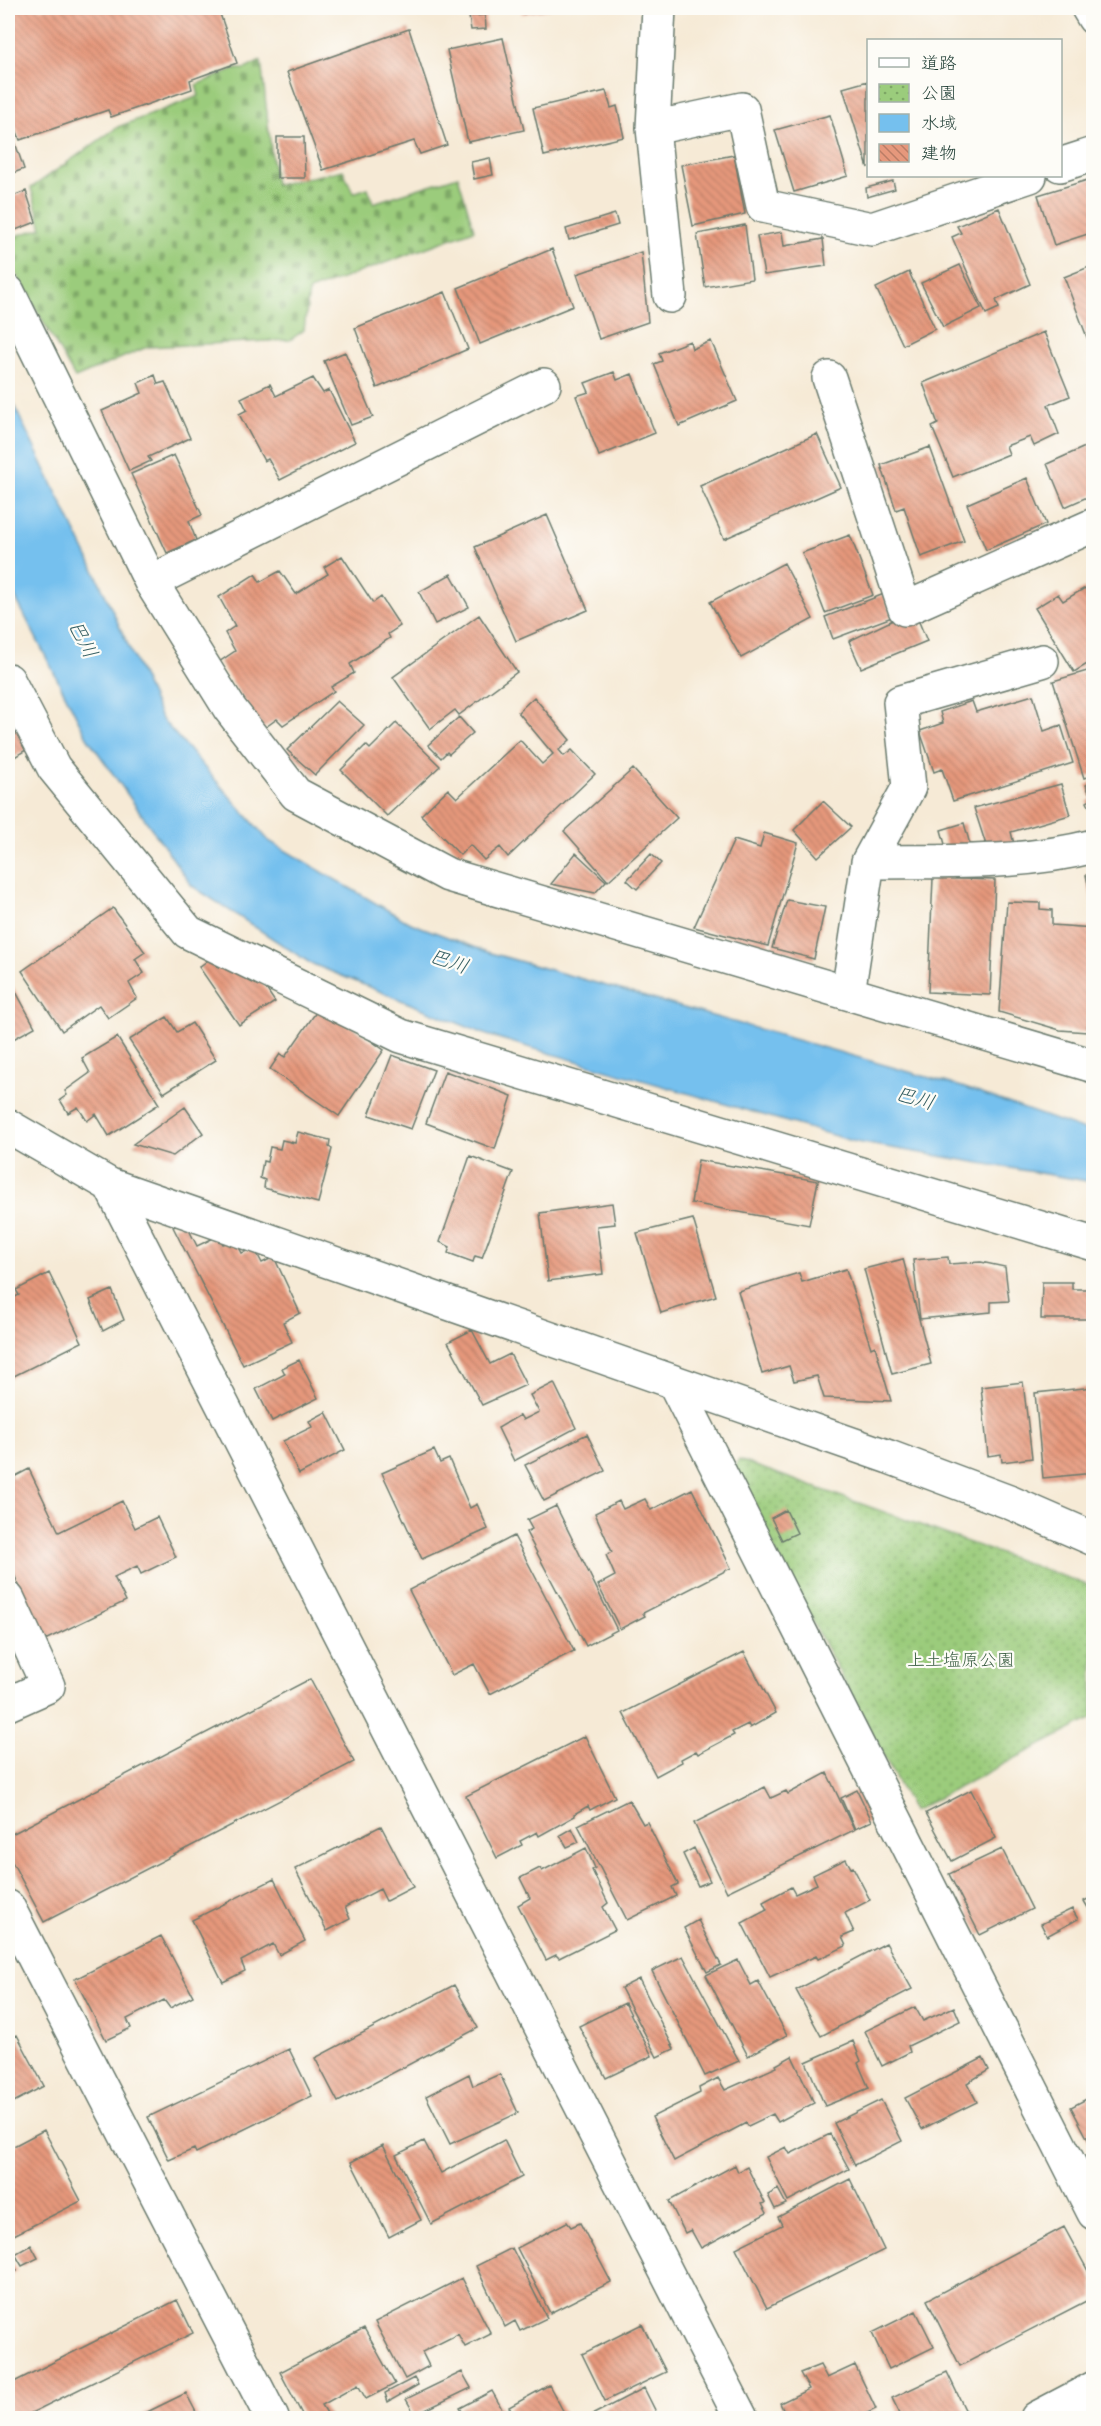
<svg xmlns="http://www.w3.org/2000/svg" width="1101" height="2426" font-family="Pangolin,'Klee One',sans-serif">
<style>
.cemetery{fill:url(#cemetery-stones);stroke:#5d8458;stroke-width:1.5}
.park{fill:url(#park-dots);stroke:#5d8458;stroke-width:1.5}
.water{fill:#75c0ee;stroke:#4a7e91;stroke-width:1.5}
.building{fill:url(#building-back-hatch)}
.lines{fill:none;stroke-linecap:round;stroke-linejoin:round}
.minor-casing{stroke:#6a7a6d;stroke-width:36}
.minor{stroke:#fff;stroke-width:33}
.labels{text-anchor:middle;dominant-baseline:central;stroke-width:4.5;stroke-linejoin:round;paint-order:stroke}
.park-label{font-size:18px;fill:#3e6146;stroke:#fdfcf7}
.water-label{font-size:20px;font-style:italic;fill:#345e62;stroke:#fdfcf7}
</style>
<defs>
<pattern id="cemetery-stones" width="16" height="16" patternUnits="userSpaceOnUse" patternTransform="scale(1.5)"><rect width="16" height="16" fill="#9bcc7c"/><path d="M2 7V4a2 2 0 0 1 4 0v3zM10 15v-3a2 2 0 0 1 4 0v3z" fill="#7ea766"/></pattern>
<pattern id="park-dots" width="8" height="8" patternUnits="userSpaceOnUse" patternTransform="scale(1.5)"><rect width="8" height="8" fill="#9bcc7c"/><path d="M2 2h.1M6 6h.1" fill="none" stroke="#7ea766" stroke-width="1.8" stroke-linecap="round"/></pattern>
<pattern id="building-back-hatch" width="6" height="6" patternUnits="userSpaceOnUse" patternTransform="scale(1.5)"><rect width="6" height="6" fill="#e6987c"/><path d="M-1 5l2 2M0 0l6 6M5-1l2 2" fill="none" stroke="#ba7d66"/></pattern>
</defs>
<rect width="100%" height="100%" fill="#fdfcf7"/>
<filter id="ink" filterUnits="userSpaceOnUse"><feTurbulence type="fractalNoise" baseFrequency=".0167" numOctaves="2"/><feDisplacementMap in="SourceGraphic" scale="12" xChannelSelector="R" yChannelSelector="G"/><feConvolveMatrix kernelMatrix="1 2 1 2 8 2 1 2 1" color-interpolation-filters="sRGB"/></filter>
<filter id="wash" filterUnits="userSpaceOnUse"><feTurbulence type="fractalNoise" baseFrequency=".008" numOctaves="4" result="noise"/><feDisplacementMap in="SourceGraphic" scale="24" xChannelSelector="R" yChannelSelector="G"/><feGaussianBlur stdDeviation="1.35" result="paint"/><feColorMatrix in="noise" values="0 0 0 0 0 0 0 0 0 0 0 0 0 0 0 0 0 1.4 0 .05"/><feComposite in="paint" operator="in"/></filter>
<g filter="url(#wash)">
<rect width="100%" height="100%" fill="#f6ead6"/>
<!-- cemetery -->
<path class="cemetery" d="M261 61 275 185 343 170 353 193 368 188 373 203 458 176 474 230 309 291 304 330 290 340 147 347 75 378 8 259V238L42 228 31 188 118 127 199 96 196 85 234 69H245Z"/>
<!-- park -->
<path class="park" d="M739 1460 1093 1587V1718L913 1811 733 1471Z"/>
<!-- water -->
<path class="water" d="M8 393 95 572 161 718 269 841 408 922 487 952 962 1087 1093 1133V1182L856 1142 487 1035 310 963 192 886 87 737 8 583Z"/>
<g id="blocks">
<!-- building -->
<path class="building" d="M8 8H218L237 63 190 80 192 89 111 117 108 110 20 140 8 107Z
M521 8H551V9L522 14Z
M485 15 486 29 471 30 469 16Z
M409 29 447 145 420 154 414 141 323 170 287 72Z
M503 38 524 130 468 142 447 50Z
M868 81V168L843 88Z
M606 91 611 108 617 106 624 137 544 156 533 108Z
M830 115 848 176 794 192 775 130Z
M8 122 24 169 8 175Z
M277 137H304L305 178H277Z
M734 155 745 214 693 226 681 165Z
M490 158 493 175 474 179 471 162Z
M1094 178V232L1054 245 1038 195Z
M893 181 895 189 867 197 866 188Z
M8 184 13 196 26 191 36 222 8 233Z
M999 208 1030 284 996 300 999 308 986 314 952 237 961 233 957 226Z
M615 214 618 225 569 240 566 229Z
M745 225 752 279 705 287 697 234Z
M782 232 784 246 823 239 826 266 764 275 757 236Z
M552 249 573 306 480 344 458 288Z
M641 252 648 322 599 339 577 274Z
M960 265 981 308 943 327 921 283Z
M1094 265V353H1093L1064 277Z
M909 272 935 329 903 345 876 288Z
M445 292 468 349 377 388 355 328Z
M1044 332 1070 396 1048 405 1059 434 1034 446 1030 437 1006 446 1009 454 953 477 932 427 938 424 923 383Z
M690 341 692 349 711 341 737 401 679 426 654 364 662 361 659 353Z
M345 352 373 417 351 425 324 361Z
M614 372 617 380 632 374 655 433 599 456 576 396 589 392 585 383Z
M155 375 158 384 165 382 190 438 148 457 151 461 129 471 102 411 142 393 138 383Z
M313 378 323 393 329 390 355 442 280 480 268 459 264 461 239 414 247 410 241 398 270 384 276 396Z
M817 434 841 487 724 539 700 486Z
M1094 443V494L1065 507 1047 464Z
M930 447 964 541 921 557 904 507 896 510 881 465Z
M174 455 202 515 189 521 196 540 167 553 131 474Z
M1027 478 1046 524 986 550 967 504Z
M547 515 588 610 516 641 475 547Z
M850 535 873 595 825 613 802 553Z
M342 556 373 603 381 597 400 626 388 634 390 638 350 664 354 673 331 687 334 691 283 725 277 719 263 729 219 662 235 651 225 633 235 626 219 597 255 574 260 582 280 571 296 594 328 574 324 567Z
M784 563 813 619 741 658 710 602Z
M451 574 469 607 435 624 419 592Z
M1085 588 1088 594 1094 591V660L1074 672 1035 608 1058 594 1063 601Z
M884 594 892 617 833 639 825 617Z
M914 610 927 641 861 668 849 641Z
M479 615 517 672 459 715 455 710 430 729 393 677Z
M1094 669V775L1084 778 1053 681Z
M1033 695 1044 731 1061 725 1073 763 953 801 942 769 934 772 920 731 943 723 940 712 972 701 976 712Z
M534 697 570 740 559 750 564 756 572 750 595 774 508 857 500 847 484 860 470 845 460 855 421 815 448 789 457 798 520 740 542 764 553 754 518 712Z
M337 701 364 725 315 775 287 750Z
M8 708 31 747 8 761Z
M459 717 473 733 449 754 447 752 441 758 428 745Z
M396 723 440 766 387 816 341 770 366 745 370 749Z
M633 769 677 818 608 881 564 831Z
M1094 781V816L1087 802 1092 799 1086 785Z
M1061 784 1070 815 1011 832 1014 844 988 851 974 808Z
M823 801 851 827 818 857 794 830Z
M964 823 971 848 948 855 941 830Z
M764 833 798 843 768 946 694 927 734 840 760 848Z
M576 853 606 881 595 893 551 884Z
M651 854 661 863 637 889 627 880Z
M1094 873V906H1093L1086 875Z
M933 878 995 880 990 995 928 992Z
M787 900 825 907 814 959 772 948Z
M1007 902 1040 903V909L1052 910V925L1094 928V1021L1088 1020 1087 1032 1060 1030 999 1012Z
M113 908 145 952 135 959 144 973 129 983 137 998 108 1018 99 1005 62 1031 22 971Z
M211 958 219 968 233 959 254 971 275 1002 239 1025 199 967Z
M8 977 35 1027 8 1042Z
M321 1005 384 1050 339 1116 270 1069 280 1054 285 1057Z
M167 1017 177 1032 192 1023 216 1060 164 1093 129 1040Z
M117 1037 159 1104 109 1136 96 1114 87 1121 78 1107 68 1113 60 1100 67 1095 65 1091 90 1073 82 1058Z
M392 1055 434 1070 411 1129 369 1115Z
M445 1071 512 1096 495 1149 426 1123Z
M185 1107 203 1133 173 1156 133 1144Z
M298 1132 330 1140 329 1147 332 1149 318 1203 264 1188 265 1180 260 1178 263 1161 267 1162 270 1147 280 1149 282 1140 295 1143Z
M470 1156 513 1172 482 1258 475 1256 473 1262 448 1253 450 1247 440 1242Z
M698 1160 818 1181 809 1225 691 1203Z
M612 1203 615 1224 597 1226 603 1274 548 1281 540 1213Z
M693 1219 716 1296 661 1313 637 1233Z
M185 1222 197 1246 218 1236 223 1244 235 1240 242 1253 254 1248 262 1263 274 1257 300 1313 283 1322 292 1342 243 1365 173 1227Z
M948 1257 949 1264 981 1262 1005 1267 1009 1301 991 1302V1312L920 1319 913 1260Z
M903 1259 931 1364 892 1374 864 1269Z
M846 1269 871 1348 875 1346 891 1401 824 1398 817 1376 794 1381 789 1366 762 1374 738 1291 799 1273 802 1282Z
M49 1273 82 1342 8 1379V1301L19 1295 16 1290Z
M1042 1282H1072V1289H1092L1091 1319H1041Z
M112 1290 124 1320 103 1331 90 1300Z
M472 1330 490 1364 510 1354 526 1385 482 1405 448 1342Z
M299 1360 318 1398 272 1421 256 1389 285 1374 282 1368Z
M1023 1382 1032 1458 1002 1462 1001 1454 988 1456 981 1387Z
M554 1383 576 1428 514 1461 498 1428 520 1415 523 1420 539 1412 530 1395Z
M1094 1387V1473L1043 1478 1035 1393Z
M326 1412 345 1450 299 1474 283 1441 312 1427 309 1421Z
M587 1434 605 1471 544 1501 525 1465Z
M434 1450 440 1463 449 1459 470 1508 477 1504 488 1529 422 1559 382 1473Z
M8 1468 12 1478 29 1469 59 1532 122 1501 135 1528 157 1517 176 1557 141 1574 137 1566 114 1577 126 1601 45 1640 8 1562Z
M692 1489 731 1568 643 1613 645 1616 620 1629 598 1585 615 1576 606 1555 612 1552 595 1513 619 1501 623 1509 645 1499 651 1510Z
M556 1506 617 1630 586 1646 526 1532 532 1529 527 1520Z
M786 1510 797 1533 782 1540 771 1518Z
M514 1536 574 1651 490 1694 474 1664 452 1675 409 1590Z
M744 1652 776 1713 750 1728 748 1724 732 1732 734 1735 698 1754 696 1751 681 1759 682 1762 656 1776 623 1713Z
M310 1679 354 1762 44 1922 8 1854V1836Z
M585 1736 615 1797 590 1810 588 1806 574 1814 575 1816 539 1836 537 1832 520 1841 522 1845 497 1858 466 1796Z
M827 1773 854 1830 727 1892 694 1823 765 1787 771 1798 786 1791 788 1794Z
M857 1790 872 1821 855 1829 841 1798Z
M971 1790 996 1838 952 1861 926 1813Z
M629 1800 643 1824 647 1822 678 1884 672 1887 676 1896 627 1920 578 1825Z
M381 1826 413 1887 386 1901 380 1889 345 1907 350 1919 327 1931 295 1869Z
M572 1828 579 1842 567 1847 560 1835Z
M586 1848 595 1868 592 1870 608 1903 603 1907 615 1930 559 1958 556 1955 546 1960 518 1905 530 1898 520 1878 540 1868 542 1871Z
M694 1848 710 1881 698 1886 683 1854Z
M1002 1849 1032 1909 980 1935 949 1874Z
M846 1859 851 1868 853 1867 870 1900 845 1913 854 1932 842 1937 846 1946 818 1959 816 1956 770 1977 742 1923 767 1910 763 1902 791 1887 795 1894 817 1884 813 1875Z
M274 1879 305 1941 279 1955 273 1944 241 1961 245 1971 223 1982 192 1920Z
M1094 1896V1918L1084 1901Z
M1072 1909 1078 1919 1047 1936 1041 1924Z
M698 1920 721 1965 707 1972 684 1928Z
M161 1936 193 1996 170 2008 164 2000 127 2019 131 2028 106 2040 75 1979Z
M886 1943 912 1989 821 2036 796 1990Z
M683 1956 739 2061 705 2076 652 1971Z
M738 1960 751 1985 758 1981 787 2035 748 2056 706 1975Z
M639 1979 674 2049 657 2057 621 1988Z
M454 1985 478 2028 338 2102 315 2058Z
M625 2003 652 2056 606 2078 579 2026Z
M915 2007 923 2021 954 2007 960 2021 908 2046 910 2052 882 2066 865 2031Z
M17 2035 44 2086 8 2105V2040Z
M853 2041 861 2061 858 2063 869 2088 825 2106 806 2062Z
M289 2049 312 2096 196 2153 194 2149 169 2160 148 2117Z
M792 2056 814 2103 778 2122 773 2114 748 2126 746 2123 674 2161 652 2117 700 2093 699 2088 718 2078 725 2090 777 2067 776 2065Z
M983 2058 989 2070 967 2083 977 2102 922 2129 905 2098Z
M469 2074 473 2086 500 2074 518 2113 450 2144 426 2096Z
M1094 2095V2151L1071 2107Z
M881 2100 902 2141 855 2165 834 2123Z
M44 2130 81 2201 8 2238V2149Z
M830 2134 849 2169 788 2201 766 2157 786 2147 790 2154Z
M504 2140 522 2177 431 2224 396 2155 424 2141 441 2173Z
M383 2145 421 2220 389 2237 351 2162Z
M735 2165 738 2172 747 2167 765 2203 762 2204 767 2213 701 2248 691 2230 685 2233 669 2201Z
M850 2179 884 2250 767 2308 736 2248 782 2225 778 2217Z
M778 2189 786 2204 775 2209 768 2195Z
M567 2222 571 2227 580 2223 611 2282 550 2313 517 2248Z
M1064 2227 1094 2282V2297L960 2366 927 2300Z
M31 2245 38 2258 22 2266 15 2254Z
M512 2248 547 2318 520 2331 515 2321 505 2327 476 2266Z
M8 2255 17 2271 8 2275Z
M462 2278 491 2334 465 2347 458 2334 422 2352 429 2366 405 2379 375 2322Z
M177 2300 193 2333 21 2418H8V2385Z
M916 2311 934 2347 889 2369 872 2333Z
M642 2324 666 2372 605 2401 582 2354Z
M364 2328 395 2384 366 2399 358 2385 322 2405 330 2418H304L280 2372Z
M820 2365 827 2378 855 2365 876 2409 857 2418H787L780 2403 809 2389 800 2373Z
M462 2372 471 2388 415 2415 406 2399Z
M947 2372 969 2418H902L892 2398Z
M414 2378 418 2385 388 2402 385 2393Z
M549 2385 567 2418H516L509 2407Z
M644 2388 659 2418H586Z
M492 2391 507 2418H466L460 2408Z
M186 2393 199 2418H135Z"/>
</g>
</g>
<g filter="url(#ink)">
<use href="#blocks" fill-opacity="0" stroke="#6a7a6d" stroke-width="1.5"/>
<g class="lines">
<!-- minor casing -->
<g class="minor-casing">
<path id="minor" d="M659 8 653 128 670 296
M1088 8 1094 18
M653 128 742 109 763 206 872 229 1030 176
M1060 165 1094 154
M8 292 151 582 230 709 296 794 448 875 1094 1066
M829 378 905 609 1094 525
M151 582 544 385
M8 680 54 768 188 932 401 1036 1094 1244
M868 862C943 861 1020 865 1094 846
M848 993 868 862 909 787 900 702 1042 661
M8 1126 110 1185 889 1457 1009 1502 1094 1539
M110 1185 741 2418
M674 1382 1094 2213
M8 1599 48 1686 8 1704
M8 1907 272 2418
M1037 2418 1094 2388"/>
</g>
<!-- minor -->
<use href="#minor" class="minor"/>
</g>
</g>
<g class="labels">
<!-- park labels -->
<g class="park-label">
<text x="961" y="1660">上土塩原公園</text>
</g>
<!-- water labels -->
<g class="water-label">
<text transform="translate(83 639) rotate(63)">巴川</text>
<text transform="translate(449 961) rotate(19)">巴川</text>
<text transform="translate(915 1098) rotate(16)">巴川</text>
</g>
</g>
<!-- margin -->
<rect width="1101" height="2426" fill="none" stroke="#fdfcf7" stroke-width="30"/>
<!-- legend -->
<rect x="867" y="39" width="195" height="138" fill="#fdfcf7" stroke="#a4b0a9" stroke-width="1.5"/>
<rect x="879" y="58" width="30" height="9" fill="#ffffff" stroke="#a4b0a9" stroke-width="1.5"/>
<text x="921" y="69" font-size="18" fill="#1f3d34">道路</text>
<rect x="879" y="84" width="30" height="18" fill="url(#park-dots)" stroke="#a4b0a9" stroke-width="1.5"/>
<text x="921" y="99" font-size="18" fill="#1f3d34">公園</text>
<rect x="879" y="114" width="30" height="18" fill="#75c0ee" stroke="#a4b0a9" stroke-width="1.5"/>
<text x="921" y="129" font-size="18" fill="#1f3d34">水域</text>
<rect x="879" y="144" width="30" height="18" fill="url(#building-back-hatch)" stroke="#a4b0a9" stroke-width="1.5"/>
<text x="921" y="159" font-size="18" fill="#1f3d34">建物</text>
</svg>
